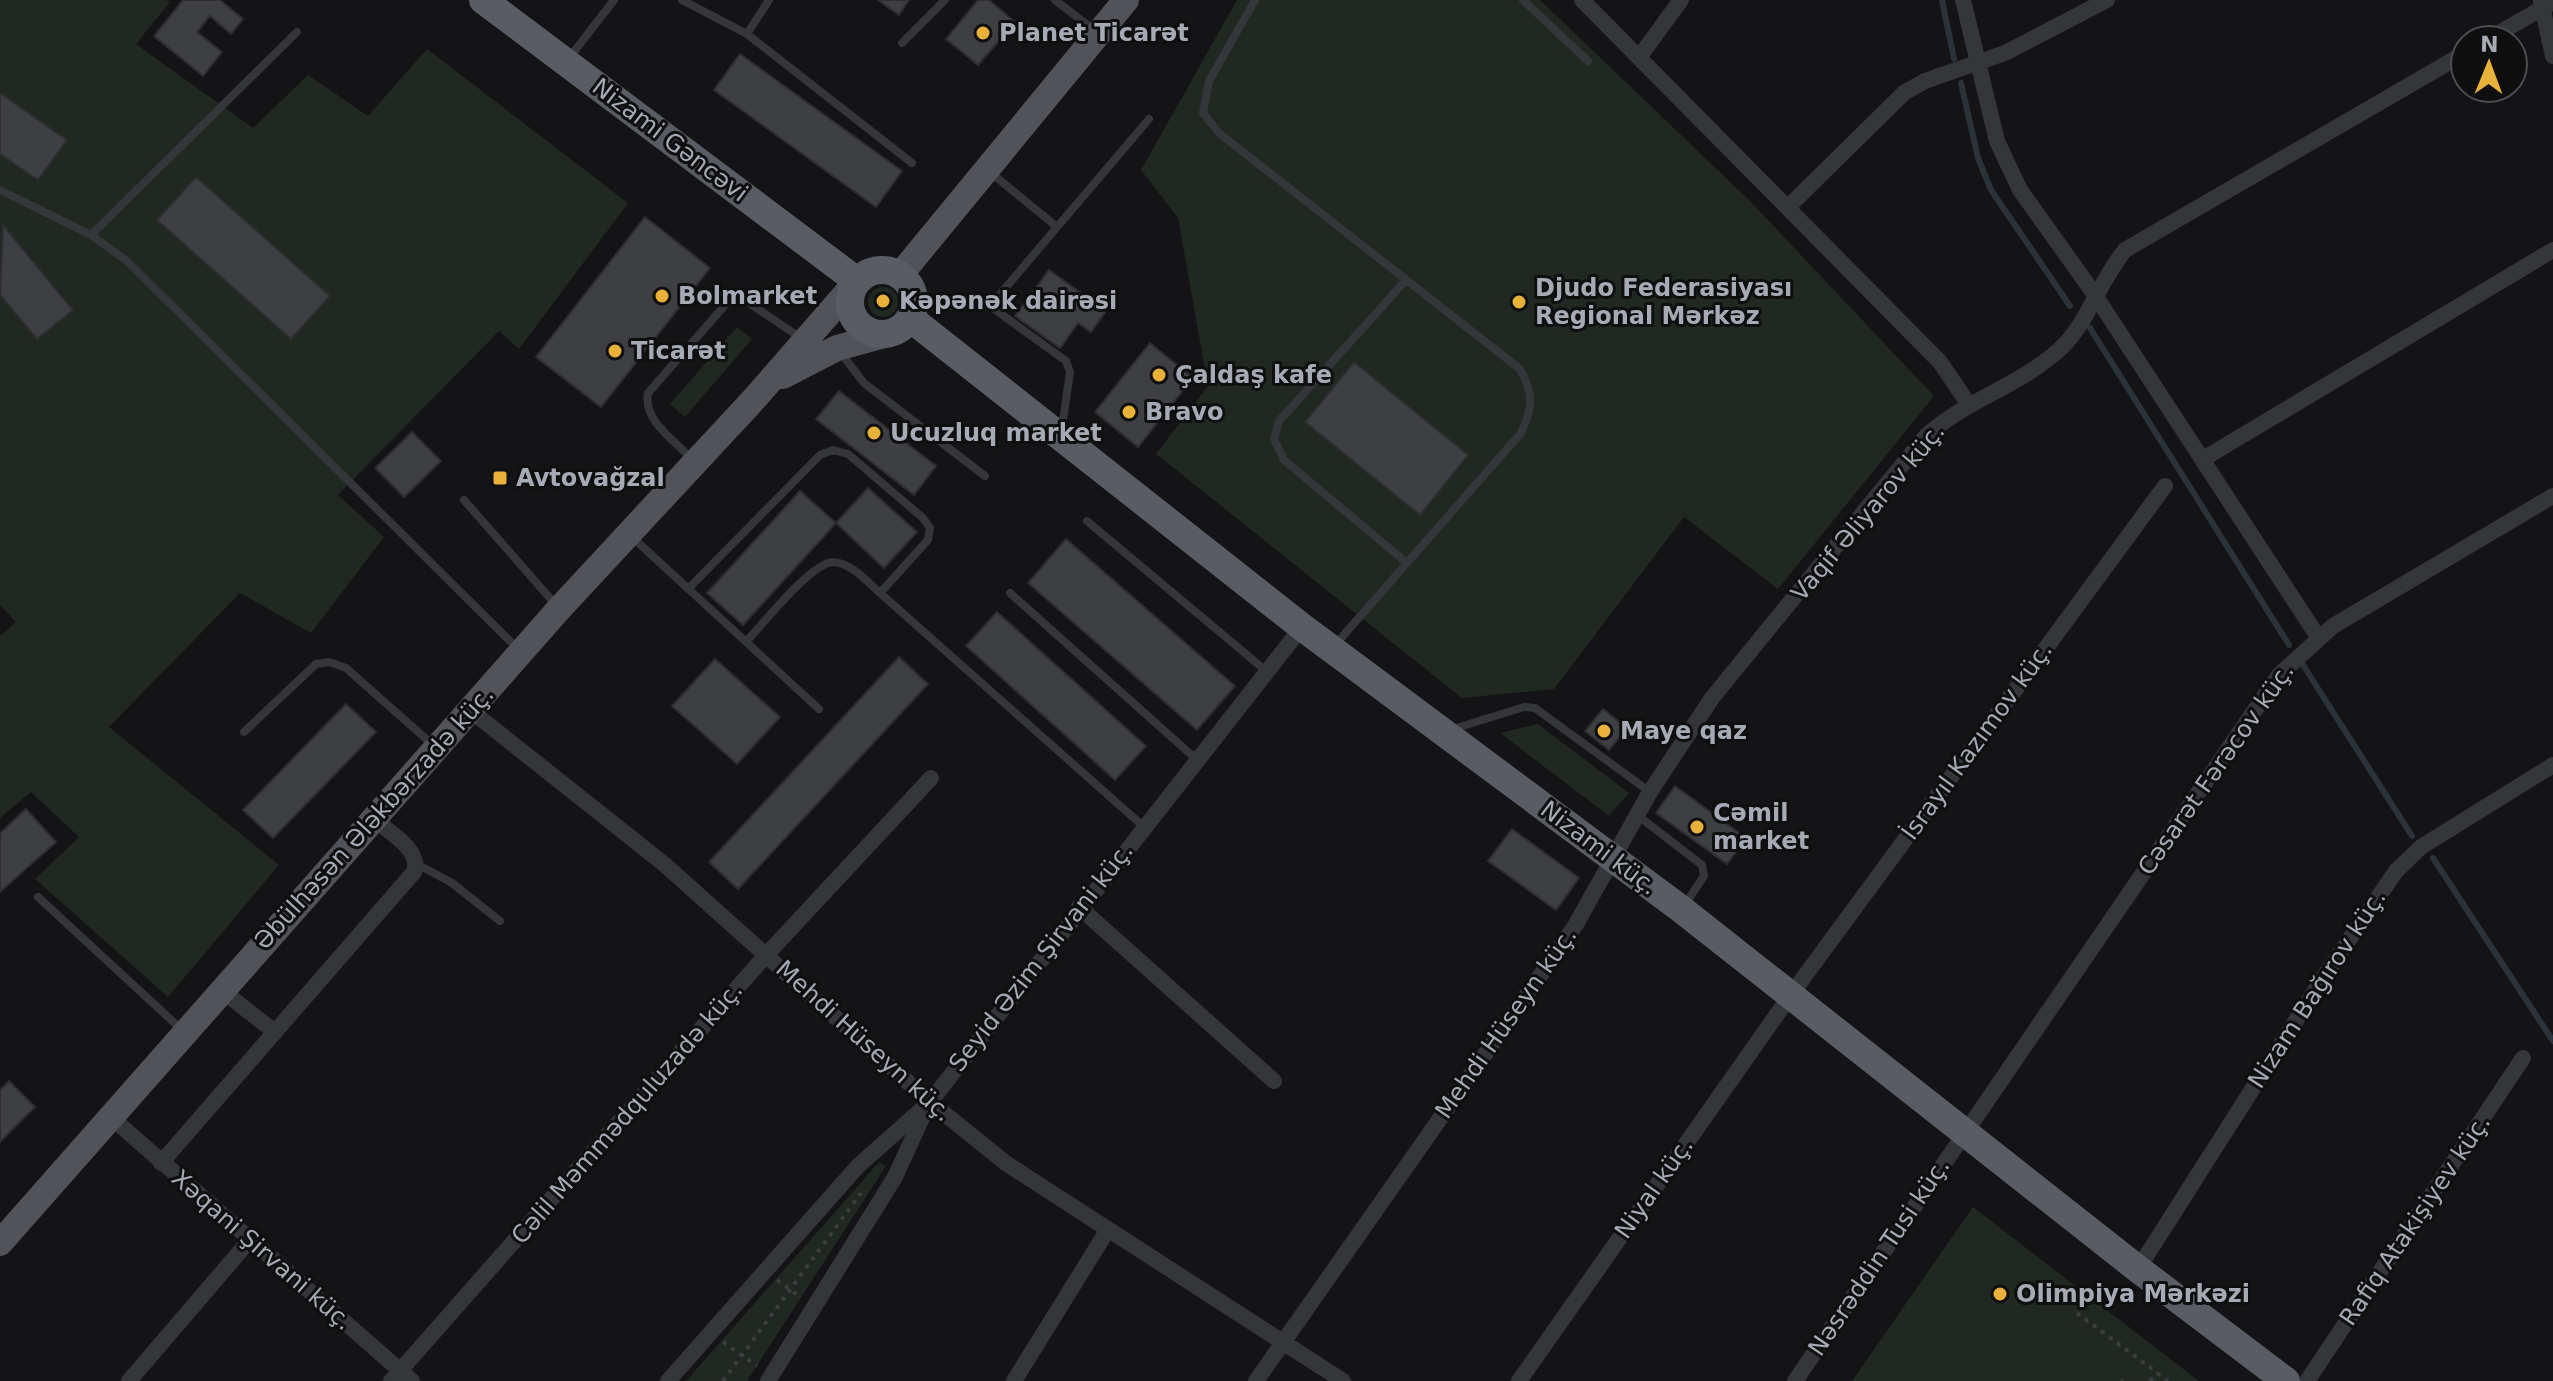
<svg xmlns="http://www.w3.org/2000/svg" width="2553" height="1381" font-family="'DejaVu Sans',sans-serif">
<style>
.green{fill:#202821}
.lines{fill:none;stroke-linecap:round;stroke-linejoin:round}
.stream{stroke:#2b3239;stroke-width:6}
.building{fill:#3e3f42;stroke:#2e2e31;stroke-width:2}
.path{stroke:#3b3d41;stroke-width:4;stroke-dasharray:4 6;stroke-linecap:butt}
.service{stroke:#35363a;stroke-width:8}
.minor{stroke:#35363a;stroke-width:16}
.primary{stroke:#515359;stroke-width:26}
.trunk{stroke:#595c62;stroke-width:28}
.poi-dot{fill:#e8b139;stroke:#0f0f10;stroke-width:3}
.labels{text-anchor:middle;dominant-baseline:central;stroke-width:6;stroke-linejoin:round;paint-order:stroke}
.poi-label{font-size:24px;font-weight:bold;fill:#a6aab5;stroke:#0f0f10;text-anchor:start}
.street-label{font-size:24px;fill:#a6aab5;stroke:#0f0f10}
</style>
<rect width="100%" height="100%" fill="#141416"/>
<!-- green -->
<path class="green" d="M0 0H167L170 2 136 44 253 128 308 75 368 116 427 49 628 203 519 349 499 331 338 495 384 537 311 633 240 593 109 727 279 865 168 997 35 879 79 837 31 792 0 818V636L16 622 0 605Z
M1237 0H1540L1749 200 1934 396 1778 589 1684 517 1554 689 1462 698 1156 454 1208 386 1178 218 1141 170Z
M868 302a15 15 0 1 1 30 0a15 15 0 1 1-30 0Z
M737 327 752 339 685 417 670 404Z
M1538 724 1629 793 1609 816 1500 733Z
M879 1162 886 1166 747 1381H686Z
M1973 1207 2199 1381H1852Z"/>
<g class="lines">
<!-- stream -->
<path class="stream" d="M1942 0 1954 59
M1961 83 1978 158 1991 190 2070 306
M2090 328 2289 645
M2303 665 2412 836
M2433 858 2553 1041"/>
</g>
<!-- building -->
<path class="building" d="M183 0H220L243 19 231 34 210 16 197 32 222 52 203 76 154 36Z
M878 0H909L899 15Z
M978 0H989L1015 22 978 65 946 39Z
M740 54 902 171 876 207 714 90Z
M0 93 67 140 38 180 0 154Z
M196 177 330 296 291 339 157 220Z
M645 217 710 268 601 407 536 357Z
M3 225 73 310 37 339 0 295Z
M1049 270 1106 311 1091 332 1078 323 1060 348 1015 316Z
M1150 343 1193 378 1138 447 1095 412Z
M1354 362 1468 455 1420 515 1305 422Z
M839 391 936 466 914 495 816 419Z
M412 432 441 461 404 497 375 468Z
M868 488 917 532 884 568 836 523Z
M800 491 836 523 743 625 707 593Z
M1066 539 1235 686 1197 730 1028 583Z
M997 612 1146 746 1115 780 966 646Z
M899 657 928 684 738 889 709 862Z
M715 659 780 717 737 764 672 706Z
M346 704 376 732 273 838 243 810Z
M1603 709 1627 728 1609 750 1585 731Z
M1675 786 1746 838 1727 864 1656 813Z
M26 809 56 842 0 892V833Z
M1512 829 1579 878 1556 910 1488 861Z
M9 1081 35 1107 0 1142V1090Z"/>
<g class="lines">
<!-- path -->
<path class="path" d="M777 1280 799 1296
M2077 1313 2168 1381
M723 1342 757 1366
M723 1381 861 1193
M2121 1381H2123
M2150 1381 2157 1373"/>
<!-- service -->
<path class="service" d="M682 0 747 34 912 163
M1055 0 1094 30
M1255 0 1209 81 1203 113 1219 133 1520 369C1534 394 1533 407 1521 433L1335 645
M1523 0 1588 61
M747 34 769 0
M902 43 945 0
M569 58 614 0
M990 172 1057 227
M0 190 91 235 127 261 518 649
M91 235 297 32
M1406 280 1279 421 1274 439 1284 460 1407 563
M914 306H990L1066 361 1070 372 1062 428
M990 306 1149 119
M840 352 864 383 985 476
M692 459C674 440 643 421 648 393L726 304 743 299 801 338
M464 500 556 605
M1087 521 1265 670
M632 537 819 709
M688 589 820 455 833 450 848 454 923 518 930 528 928 540 880 593C867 582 852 563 833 562 812 562 762 625 746 642
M880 593 1143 826
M1010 593 1196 759
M1450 730 1524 707 1535 708 1650 792
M244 732 316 664 329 662 346 668 433 745
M1637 815 1702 865 1704 876 1684 906
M417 864 452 883 500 921
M38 897 181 1029"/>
<!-- minor -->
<path class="minor" d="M1582 0 1940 362 1969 405
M1963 0 1997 141 2020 190 2095 295 2318 637
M2541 2 2553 56
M2487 40 2553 2
M1640 56 1681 0
M1789 206 1905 92 1925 81 2005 53 2107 0
M2203 459 2553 250
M470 710 664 864 930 1102 1007 1164 1343 1381
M1079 907 1274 1081
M221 990 275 1032
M112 1118 412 1381
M161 1163 414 872C422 850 389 832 374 819
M2138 1269 2323 978 2396 871 2421 847 2553 765
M129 1381 249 1241
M391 1381 767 954 931 778
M668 1381 858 1166 930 1102 1302 627
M768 1381 895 1177 927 1107
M1014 1381 1107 1231
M1256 1381 1575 926 1650 792 1712 698 1925 437C1965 400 2020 386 2060 349 2088 323 2100 280 2125 250L2465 53
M1519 1381 1790 996 2165 486
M1795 1381 2279 675 2333 626 2553 496
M2307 1381 2523 1058"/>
<!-- primary -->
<path class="primary" d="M900 275 1126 0
M783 376 837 348 892 333
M0 1243 559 609 755 398 857 281"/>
<!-- trunk -->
<path class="trunk" d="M483 0 857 281
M850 302a32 32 0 1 1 64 0a32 32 0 1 1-64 0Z
M910 318 1302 627 1681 909 2138 1269 2286 1381"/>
</g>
<!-- markers -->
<g class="poi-dot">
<circle cx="983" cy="33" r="8"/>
<circle cx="662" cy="296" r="8"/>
<circle cx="883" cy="301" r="8"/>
<circle cx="1519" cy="302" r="8"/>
<circle cx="615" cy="351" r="8"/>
<circle cx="1159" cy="375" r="8"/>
<circle cx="1129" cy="412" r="8"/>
<circle cx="874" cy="433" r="8"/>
<rect x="492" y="470" width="16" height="16" rx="4"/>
<circle cx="1604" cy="731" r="8"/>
<circle cx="1697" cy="827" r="8"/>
<circle cx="2000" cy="1294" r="8"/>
</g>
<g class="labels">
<!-- poi labels -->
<g class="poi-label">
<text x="999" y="33">Planet Ticarət</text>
<text x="1535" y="288">Djudo Federasiyası<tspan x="1535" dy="28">Regional Mərkəz</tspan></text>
<text x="678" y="296">Bolmarket</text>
<text x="899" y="301">Kəpənək dairəsi</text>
<text x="631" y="351">Ticarət</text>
<text x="1175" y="375">Çaldaş kafe</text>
<text x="1145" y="412">Bravo</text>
<text x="890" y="433">Ucuzluq market</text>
<text x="516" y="478">Avtovağzal</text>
<text x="1620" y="731">Maye qaz</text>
<text x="1713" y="813">Cəmil<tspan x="1713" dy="28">market</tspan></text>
<text x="2016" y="1294">Olimpiya Mərkəzi</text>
</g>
<!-- street labels -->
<g class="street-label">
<text transform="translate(670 140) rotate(37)">Nizami Gəncəvi</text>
<text transform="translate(1868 512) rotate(-50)">Vaqif Əliyarov küç.</text>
<text transform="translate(1977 741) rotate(-54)">İsrayıl Kazımov küç.</text>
<text transform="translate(2216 769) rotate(-55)">Cəsarət Fərəcov küç.</text>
<text transform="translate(374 818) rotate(-48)">Əbülhəsən Ələkbərzadə küç.</text>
<text transform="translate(1599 848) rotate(37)">Nizami küç.</text>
<text transform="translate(1041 957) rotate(-52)">Seyid Əzim Şirvani küç.</text>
<text transform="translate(2317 989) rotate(-57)">Nizam Bağırov küç.</text>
<text transform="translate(1506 1023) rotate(-55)">Mehdi Hüseyn küç.</text>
<text transform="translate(864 1041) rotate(42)">Mehdi Hüseyn küç.</text>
<text transform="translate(627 1113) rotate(-49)">Cəlil Məmmədquluzadə küç.</text>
<text transform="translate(1654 1188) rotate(-55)">Niyal küç.</text>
<text transform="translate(2415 1220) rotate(-56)">Rafiq Atakişiyev küç.</text>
<text transform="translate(262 1250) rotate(41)">Xəqani Şirvani küç.</text>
<text transform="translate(1879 1257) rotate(-56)">Nəsrəddin Tusi küç.</text>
</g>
</g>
<!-- north arrow -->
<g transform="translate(2489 64) rotate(1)"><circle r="38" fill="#0f0f10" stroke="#4b4d52" stroke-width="2"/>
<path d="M0-6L14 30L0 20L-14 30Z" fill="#e8b139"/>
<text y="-12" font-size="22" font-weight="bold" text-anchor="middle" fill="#a6aab5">N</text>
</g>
</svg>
